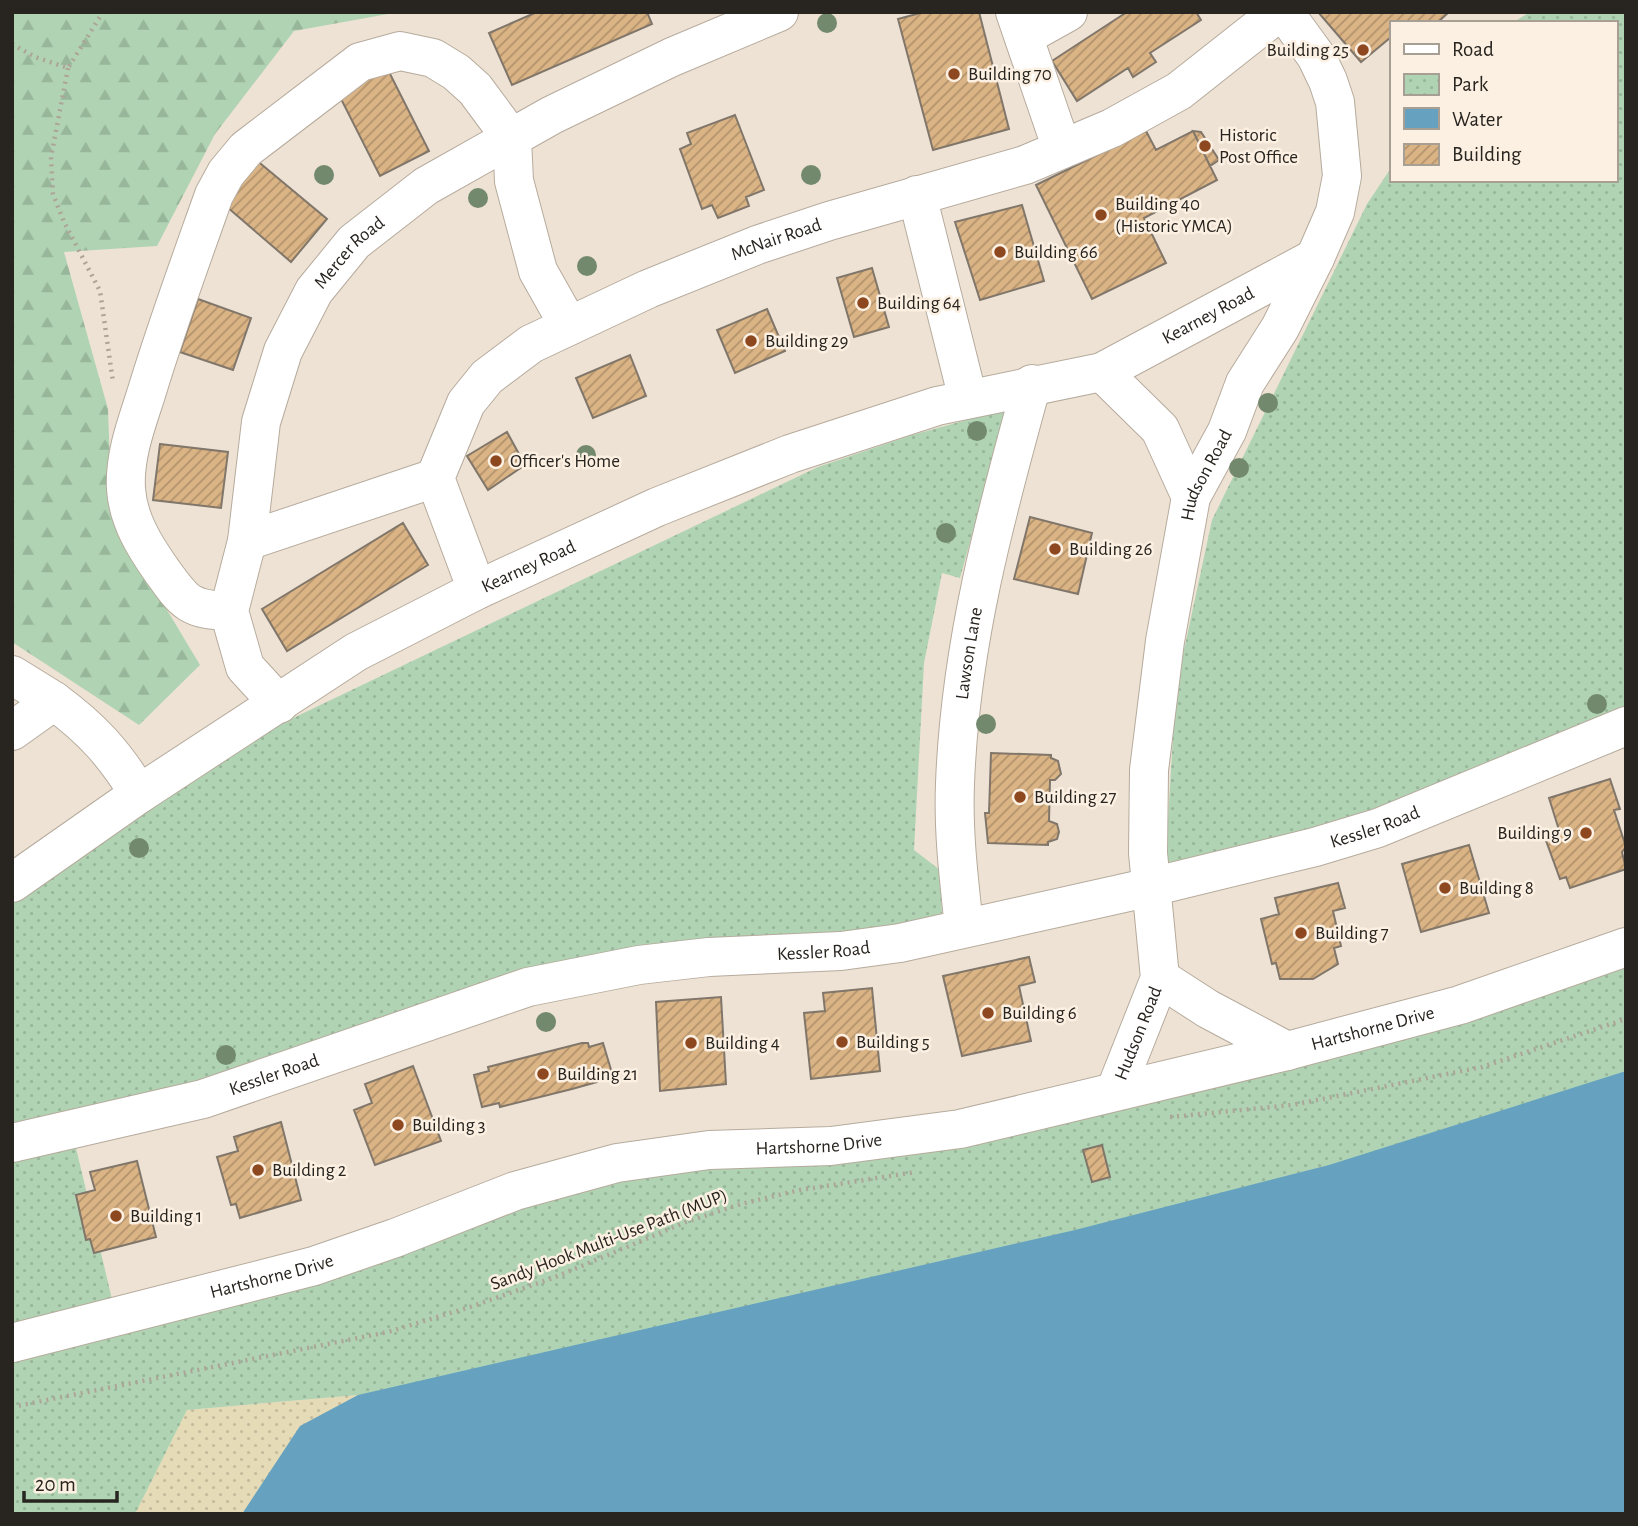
<svg xmlns="http://www.w3.org/2000/svg" width="1638" height="1526" font-family="'Alegreya Sans',sans-serif">
<style>
.forest{fill:url(#forest-firs)}
.sand{fill:url(#sand-dots)}
.park{fill:url(#park-dots)}
.water{fill:#66a2c0}
.building{fill:url(#building-hatch);stroke:#80766a;stroke-width:2}
.lines{fill:none;stroke-linecap:round;stroke-linejoin:round}
.minor-casing{stroke:#b6ab9d;stroke-width:40}
.path{stroke:#ada498;stroke-width:4.5;stroke-dasharray:2 5;stroke-linecap:butt}
.minor{stroke:#fff;stroke-width:38}
.tree{fill:#72896d}
.poi-dot{fill:#8e4820;stroke:#fcf0e2;stroke-width:2.5}
.labels{text-anchor:middle;dominant-baseline:central;stroke-width:5;stroke-linejoin:round;paint-order:stroke}
.poi-label{font-size:19px;fill:#28241f;stroke:#fcf0e2;text-anchor:start}
.street-label{font-size:19px;fill:#28241f;stroke:#fcf0e2}
</style>
<defs>
<pattern id="forest-firs" width="22" height="20" patternUnits="userSpaceOnUse" patternTransform="scale(1.75)"><rect width="22" height="20" fill="#b0d4b3"/><path d="M5 1l3.5 6h-7zM16 11l3.5 6h-7z" fill="#97b69a"/></pattern>
<pattern id="sand-dots" width="8" height="8" patternUnits="userSpaceOnUse" patternTransform="scale(1.75)"><rect width="8" height="8" fill="#e5dbb6"/><path d="M2 2h.1M6 6h.1" fill="none" stroke="#c4bc9c" stroke-width="1.8" stroke-linecap="round"/></pattern>
<pattern id="park-dots" width="8" height="8" patternUnits="userSpaceOnUse" patternTransform="scale(1.75)"><rect width="8" height="8" fill="#b0d4b3"/><path d="M2 2h.1M6 6h.1" fill="none" stroke="#97b69a" stroke-width="1.8" stroke-linecap="round"/></pattern>
<pattern id="building-hatch" width="6" height="6" patternUnits="userSpaceOnUse" patternTransform="scale(1.75)"><rect width="6" height="6" fill="#dbb485"/><path d="M-1 1l2-2M0 6l6-6M5 7l2-2" fill="none" stroke="#b2926c"/></pattern>
</defs>
<rect width="100%" height="100%" fill="#eee2d4"/>
<!-- forest -->
<path class="forest" d="M12 12H399L294 31 215 134 157 246 64 252 108 409 112 518 200 665 139 725 12 642Z"/>
<!-- sand -->
<path class="sand" d="M449 1394 390 1514H135L187 1410 358 1395Z"/>
<!-- park -->
<path class="park" d="M1530 12H1626V732L1571 758 1165 869 1176 687 1212 520 1367 204 1391 168V180H1615V23H1512Z
M1007 409 960 578 942 573 924 663 914 850 940 870 942 913 885 931 550 975 71 1127 116 1316 563 1175 927 1141 1626 956V1084L1186 1229 449 1394 358 1395 187 1410 135 1514H12V902L266 731 818 467 912 435Z"/>
<!-- water -->
<path class="water" d="M1626 1071V1514H242L300 1426 358 1395 1075 1230 1329 1165Z"/>
<!-- building -->
<path class="building" d="M537 12H647L652 24 512 85 489 33Z
M924 12H979L1009 129 933 150 898 19Z
M1127 12H1196L1201 20 1150 53 1156 62 1133 77 1128 68 1077 101 1052 61Z
M1318 12H1449L1437 23H1391V37L1361 62Z
M386 66 429 151 380 176 337 91Z
M735 115 764 190 746 197 749 206 718 218 712 205 702 209 680 149 691 144 687 133Z
M1146 131 1156 150 1193 131 1217 180 1144 218 1166 263 1092 299 1036 185Z
M1193 131 1201 132 1219 160 1210 166Z
M255 159 327 219 291 262 220 201Z
M1022 205 1044 281 980 300 955 222Z
M872 268 889 327 854 337 837 278Z
M198 299 251 318 233 370 180 352Z
M767 309 785 351 735 373 717 330Z
M630 355 646 396 593 418 576 378Z
M507 432 525 465 488 490 467 456Z
M160 444 228 452 221 508 153 500Z
M1030 517 1092 533 1078 594 1014 579Z
M403 523 428 565 287 651 262 609Z
M991 753 1051 755V758L1058 761 1061 774 1055 780H1050L1049 821 1057 824 1059 832 1057 839 1048 842V845L988 843 985 813H989Z
M1610 779 1620 809 1614 810 1626 847 1622 852 1626 869 1570 888 1566 877 1560 879 1544 835 1559 830 1549 798Z
M1469 845 1489 913 1421 932 1402 864Z
M1338 883 1345 908 1333 911 1341 946 1334 948 1338 964 1313 979H1280L1276 963 1272 964 1261 919 1279 914 1275 898Z
M1029 957 1035 982 1019 986 1031 1041 962 1056 943 976Z
M872 988 880 1071 811 1079 804 1013 825 1011 823 993Z
M721 997 726 1084 660 1091 656 1002Z
M582 1043H588L589 1047 603 1043 612 1073 596 1077 597 1082 572 1089 500 1107 499 1103 482 1107 474 1075 489 1071 488 1067Z
M413 1066 441 1141 375 1165 354 1110 372 1103 365 1084Z
M281 1122 301 1200 240 1218 236 1204 231 1205 217 1157 238 1151 234 1137Z
M1102 1145 1110 1177 1092 1182 1083 1150Z
M137 1161 156 1237 94 1253 90 1239 86 1240 76 1195 95 1190 90 1172Z"/>
<g class="lines">
<!-- minor casing -->
<g class="minor-casing">
<g id="minor">
<path d="M1015 12 1062 149"/>
<path d="M1025 36 1068 12"/>
<path d="M917 195 968 399"/>
<path d="M1102 372 1160 429 1191 497"/>
<path d="M247 541 435 478"/>
<path id="s1" d="M477 590 435 478 466 403 487 377 531 344 648 289 757 245 829 221 1025 165 1112 128 1179 91 1279 12"/>
<path d="M229 611C189 610 184 602 162 571 145 547 128 520 126 489 124 455 137 423 147 391 167 325 191 260 214 195L226 173 246 149 360 62 400 51 433 58 456 72 475 89 512 139 514 181 538 271 569 326"/>
<path d="M12 675 54 701"/>
<path id="s2" d="M279 704 245 667 229 611 247 541 261 422 283 351 314 291 354 242 426 186 552 115 672 57 779 12"/>
<path d="M12 731 54 701C92 729 114 753 139 794"/>
<path id="s3" d="M12 883 139 794 356 652 477 590 657 507 790 454 937 406 1102 372 1315 258"/>
<path id="s4" d="M964 927C959 880 953 832 955 784 960 646 995 517 1032 384"/>
<path d="M1160 978 1208 1009 1287 1051"/>
<path id="s5" d="M1116 1089 1160 978 1148 853 1149 770 1165 641 1191 497 1227 431 1245 383 1280 328 1315 258 1335 212 1342 176 1335 102 1328 81 1316 56 1284 12"/>
<path id="s6" d="M12 1143 203 1099 528 987 639 965 709 957 841 951 900 943 1151 887 1315 847 1378 828 1626 726"/>
<path id="s7" d="M12 1343 314 1266 395 1238 515 1191 617 1163 709 1150 831 1146 960 1129 1287 1051 1460 1005 1626 947"/>
</g>
</g>
<!-- path -->
<path class="path" d="M12 44 35 57 68 68 103 12
M68 68 51 157 53 194 64 222 100 291 113 382
M1170 1117 1292 1105 1482 1067 1626 1019
M12 1407 388 1332 470 1307 553 1278 686 1222 741 1204 800 1190 916 1172"/>
<!-- minor -->
<use href="#minor" class="minor"/>
</g>
<!-- trees -->
<g class="tree">
<circle cx="827" cy="23" r="10"/>
<circle cx="324" cy="175" r="10"/>
<circle cx="811" cy="175" r="10"/>
<circle cx="478" cy="198" r="10"/>
<circle cx="587" cy="266" r="10"/>
<circle cx="1268" cy="403" r="10"/>
<circle cx="977" cy="431" r="10"/>
<circle cx="586" cy="455" r="10"/>
<circle cx="1239" cy="468" r="10"/>
<circle cx="946" cy="533" r="10"/>
<circle cx="1597" cy="704" r="10"/>
<circle cx="986" cy="724" r="10"/>
<circle cx="139" cy="848" r="10"/>
<circle cx="546" cy="1022" r="10"/>
<circle cx="226" cy="1055" r="10"/>
</g>
<!-- markers -->
<g class="poi-dot">
<circle cx="1363" cy="50" r="7"/>
<circle cx="954" cy="74" r="7"/>
<circle cx="1205" cy="146" r="7"/>
<circle cx="1101" cy="215" r="7"/>
<circle cx="1000" cy="252" r="7"/>
<circle cx="863" cy="303" r="7"/>
<circle cx="751" cy="341" r="7"/>
<circle cx="496" cy="461" r="7"/>
<circle cx="1055" cy="549" r="7"/>
<circle cx="1020" cy="797" r="7"/>
<circle cx="1586" cy="833" r="7"/>
<circle cx="1445" cy="888" r="7"/>
<circle cx="1301" cy="933" r="7"/>
<circle cx="988" cy="1013" r="7"/>
<circle cx="842" cy="1042" r="7"/>
<circle cx="691" cy="1043" r="7"/>
<circle cx="543" cy="1074" r="7"/>
<circle cx="398" cy="1125" r="7"/>
<circle cx="258" cy="1170" r="7"/>
<circle cx="116" cy="1216" r="7"/>
</g>
<g class="labels">
<!-- poi labels -->
<g class="poi-label">
<text x="1349" y="50" text-anchor="end">Building 25</text>
<text x="968" y="74">Building 70</text>
<text x="1219" y="135">Historic<tspan x="1219" dy="22">Post Office</tspan></text>
<text x="1115" y="204">Building 40<tspan x="1115" dy="22">(Historic YMCA)</tspan></text>
<text x="1014" y="252">Building 66</text>
<text x="877" y="303">Building 64</text>
<text x="765" y="341">Building 29</text>
<text x="510" y="461">Officer's Home</text>
<text x="1069" y="549">Building 26</text>
<text x="1034" y="797">Building 27</text>
<text x="1572" y="833" text-anchor="end">Building 9</text>
<text x="1459" y="888">Building 8</text>
<text x="1315" y="933">Building 7</text>
<text x="1002" y="1013">Building 6</text>
<text x="856" y="1042">Building 5</text>
<text x="705" y="1043">Building 4</text>
<text x="557" y="1074">Building 21</text>
<text x="412" y="1125">Building 3</text>
<text x="272" y="1170">Building 2</text>
<text x="130" y="1216">Building 1</text>
</g>
<!-- street labels -->
<g class="street-label">
<text stroke="none"><textPath href="#s1" startOffset="556">McNair Road</textPath></text>
<text stroke="none"><textPath href="#s2" startOffset="495">Mercer Road</textPath></text>
<text stroke="none"><textPath href="#s3" startOffset="1335">Kearney Road</textPath></text>
<text stroke="none"><textPath href="#s5" startOffset="630">Hudson Road</textPath></text>
<text stroke="none"><textPath href="#s3" startOffset="607">Kearney Road</textPath></text>
<text stroke="none"><textPath href="#s4" startOffset="275">Lawson Lane</textPath></text>
<text stroke="none"><textPath href="#s6" startOffset="1404">Kessler Road</textPath></text>
<text stroke="none"><textPath href="#s6" startOffset="838">Kessler Road</textPath></text>
<text stroke="none"><textPath href="#s7" startOffset="1402">Hartshorne Drive</textPath></text>
<text stroke="none"><textPath href="#s5" startOffset="60">Hudson Road</textPath></text>
<text stroke="none"><textPath href="#s6" startOffset="271">Kessler Road</textPath></text>
<text stroke="none"><textPath href="#s7" startOffset="835">Hartshorne Drive</textPath></text>
<text transform="translate(609 1240) rotate(-21)">Sandy Hook Multi-Use Path (MUP)</text>
<text stroke="none"><textPath href="#s7" startOffset="268">Hartshorne Drive</textPath></text>
</g>
</g>
<!-- border -->
<rect width="1638" height="1526" fill="none" stroke="#28241f" stroke-width="28"/>
<!-- legend -->
<rect x="1390" y="21" width="228" height="161" fill="#fcf0e2" stroke="#a79e94" stroke-width="2"/>
<rect x="1404" y="44" width="35" height="10" fill="#ffffff" stroke="#a79e94" stroke-width="2"/>
<text x="1452" y="56" font-size="21" fill="#28241f">Road</text>
<rect x="1404" y="74" width="35" height="21" fill="url(#park-dots)" stroke="#a79e94" stroke-width="2"/>
<text x="1452" y="91" font-size="21" fill="#28241f">Park</text>
<rect x="1404" y="108" width="35" height="21" fill="#66a2c0" stroke="#a79e94" stroke-width="2"/>
<text x="1452" y="126" font-size="21" fill="#28241f">Water</text>
<rect x="1404" y="144" width="35" height="21" fill="url(#building-hatch)" stroke="#a79e94" stroke-width="2"/>
<text x="1452" y="161" font-size="21" fill="#28241f">Building</text>
<!-- scale -->
<path d="M24 1491v10h93v-10" fill="none" stroke="#28241f" stroke-width="3.5"/>
<text x="35" y="1491" font-size="21" fill="#28241f" stroke="#fcf0e2" stroke-width="5" paint-order="stroke">20 m</text>
</svg>
